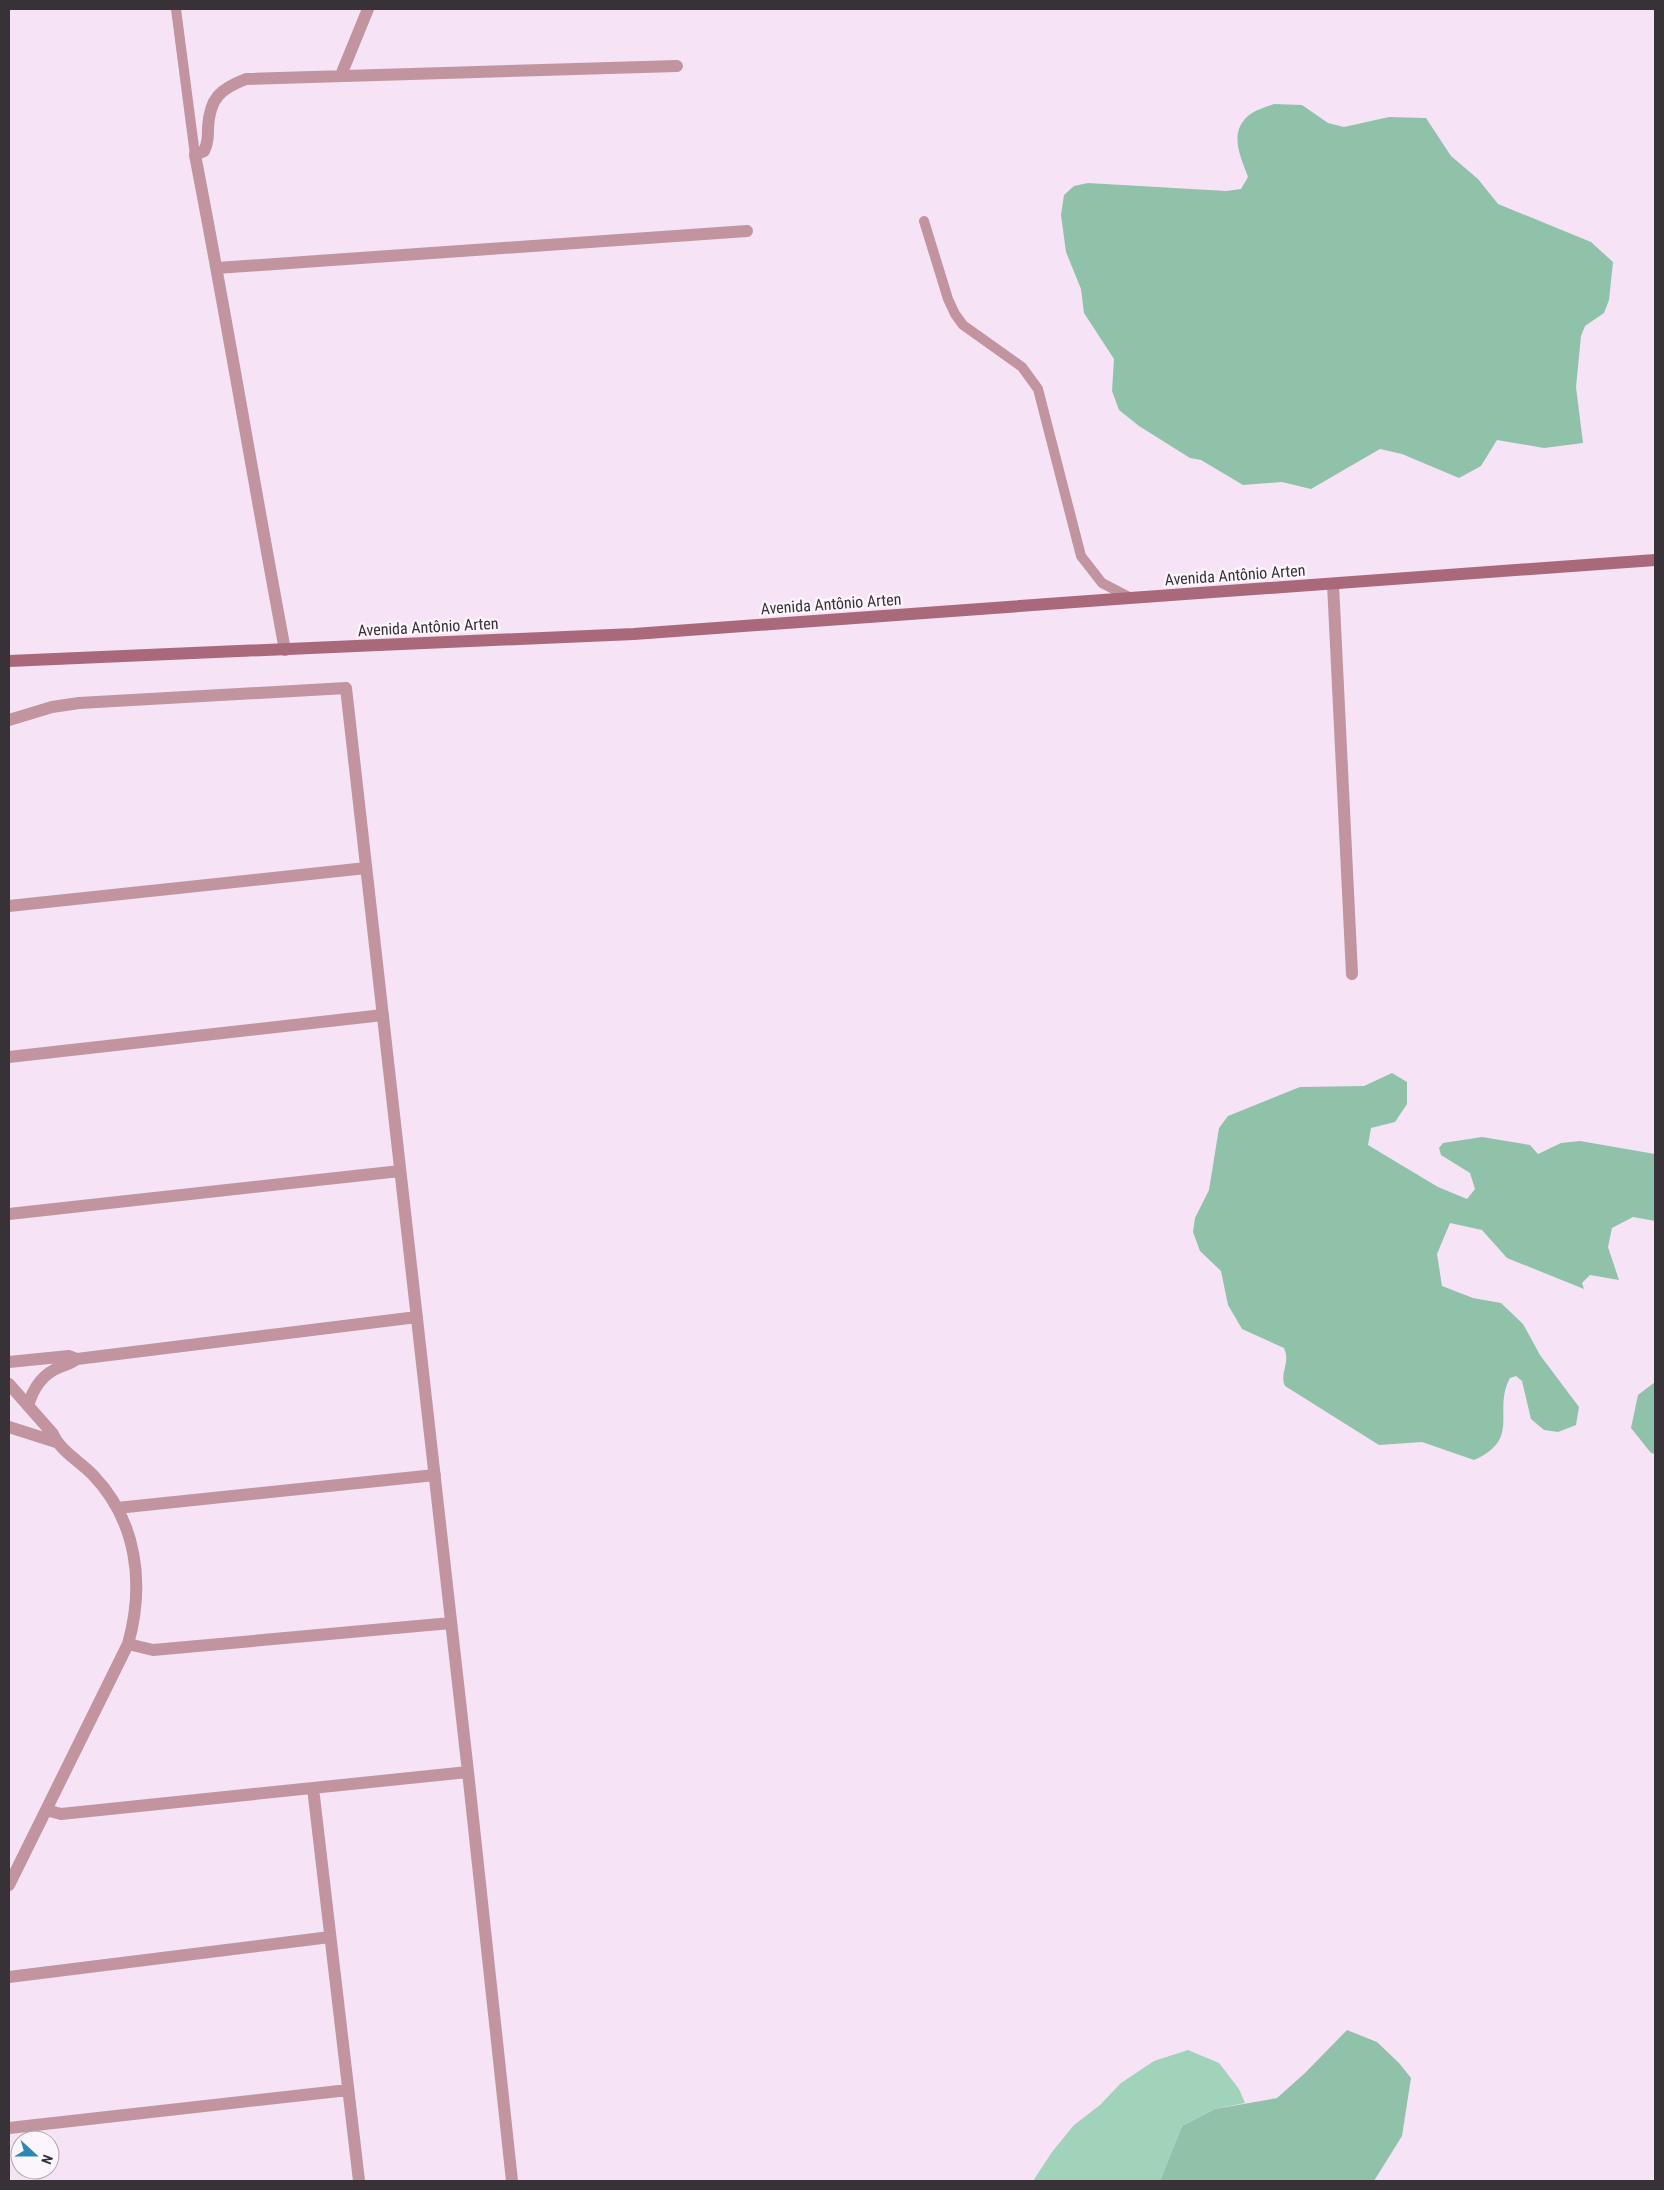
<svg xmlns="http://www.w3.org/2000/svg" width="1664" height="2190" font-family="'Roboto Condensed',sans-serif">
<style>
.green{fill:#a1d2ba}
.forest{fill:#90c2a9}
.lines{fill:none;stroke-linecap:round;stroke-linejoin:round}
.lane{stroke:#c1949f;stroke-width:10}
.street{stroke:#c1949f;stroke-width:12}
.secondary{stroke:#a9697a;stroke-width:12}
.labels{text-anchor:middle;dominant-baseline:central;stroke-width:5;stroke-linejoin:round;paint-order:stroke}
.street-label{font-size:16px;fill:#393138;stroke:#fdf5fc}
</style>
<rect width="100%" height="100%" fill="#f7e3f6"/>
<!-- green -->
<path class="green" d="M1188 2050 1219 2063 1239 2089 1245 2103 1215 2109 1182 2126 1160 2181H1033L1052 2152 1074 2125 1100 2105 1121 2083 1154 2061Z"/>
<!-- forest -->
<path class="forest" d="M1274 104 1302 105 1328 123 1344 127 1389 117 1426 118 1451 156 1478 179 1498 204 1591 242 1613 262 1609 300 1604 313 1585 326 1581 336 1576 387 1583 443 1544 448 1497 440 1481 466 1459 478 1402 454 1380 449 1311 489 1282 482 1243 485 1201 460 1190 458 1139 426 1119 410 1112 391 1114 359 1084 313 1081 289 1066 252 1061 215 1064 195 1074 186 1088 183 1226 191 1241 189 1248 177C1240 155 1227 130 1252 113 1258 109 1267 107 1274 104Z
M1392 1073 1407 1082V1104L1395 1122 1371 1128 1368 1145 1438 1187 1467 1199 1475 1189 1470 1173 1441 1155 1439 1148 1443 1143 1482 1137 1530 1145 1538 1154 1561 1143 1580 1141 1655 1154V1221L1633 1217 1612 1228 1608 1247 1619 1280 1590 1275 1582 1283 1584 1289 1507 1258 1482 1230 1450 1223 1437 1254 1442 1286 1473 1298 1501 1303 1523 1324 1540 1355 1579 1407 1576 1425 1558 1432 1544 1430 1531 1419 1522 1381 1516 1376 1510 1378C1492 1411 1522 1439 1474 1460L1422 1442 1379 1445 1285 1386C1279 1373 1291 1363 1284 1348L1242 1329 1228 1305 1221 1271 1200 1251 1193 1232 1195 1218 1209 1190 1219 1128 1228 1116 1300 1087 1364 1086Z
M1655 1382V1454L1651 1453 1631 1428 1638 1395Z
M1347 2030 1377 2042 1399 2063 1411 2078 1402 2136 1374 2181H1160L1182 2126 1215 2109 1277 2098 1305 2073Z"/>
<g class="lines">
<!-- lane -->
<path class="lane" d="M176 9 195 155
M924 221 948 299 955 314 963 325 1022 367 1038 389 1081 556 1102 583 1131 598"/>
<!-- street -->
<path class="street" d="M341 75 368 9
M217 268 747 231
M1333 584 1352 974
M285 650C254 485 227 319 195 155L204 151C208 143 208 136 208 127 210 98 220 89 246 79L677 66
M9 720 52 707 79 703 346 688 468 1772 512 2181
M9 906 366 868
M9 1057 383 1015
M9 1214 400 1171
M9 1362 69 1356 77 1359 417 1317
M9 1384 53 1434C60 1451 81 1462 93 1475 137 1521 145 1584 128 1644L9 1885
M28 1406C33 1388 42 1374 60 1367 66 1364 71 1364 77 1359
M9 1427 56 1442
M117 1508 435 1475
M128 1644 153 1650 451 1623
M313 1788 359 2181
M46 1810 61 1814 468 1772
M9 1977 330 1937
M9 2128 348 2090"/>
<!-- secondary -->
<path class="secondary" d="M9 661 634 634 1655 560"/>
</g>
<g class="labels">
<!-- street labels -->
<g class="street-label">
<text transform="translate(1235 575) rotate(-4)">Avenida Antônio Arten</text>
<text transform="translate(831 604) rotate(-4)">Avenida Antônio Arten</text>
<text transform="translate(428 627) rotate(-3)">Avenida Antônio Arten</text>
</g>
</g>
<!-- border -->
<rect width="1664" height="2190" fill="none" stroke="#393138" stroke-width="20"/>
<!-- north arrow -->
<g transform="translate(35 2155) rotate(111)"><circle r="24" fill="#fdf5fc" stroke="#afa7ae"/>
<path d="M0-4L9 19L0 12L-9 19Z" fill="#2d88b5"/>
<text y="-8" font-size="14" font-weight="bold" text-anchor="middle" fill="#393138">N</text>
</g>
</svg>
